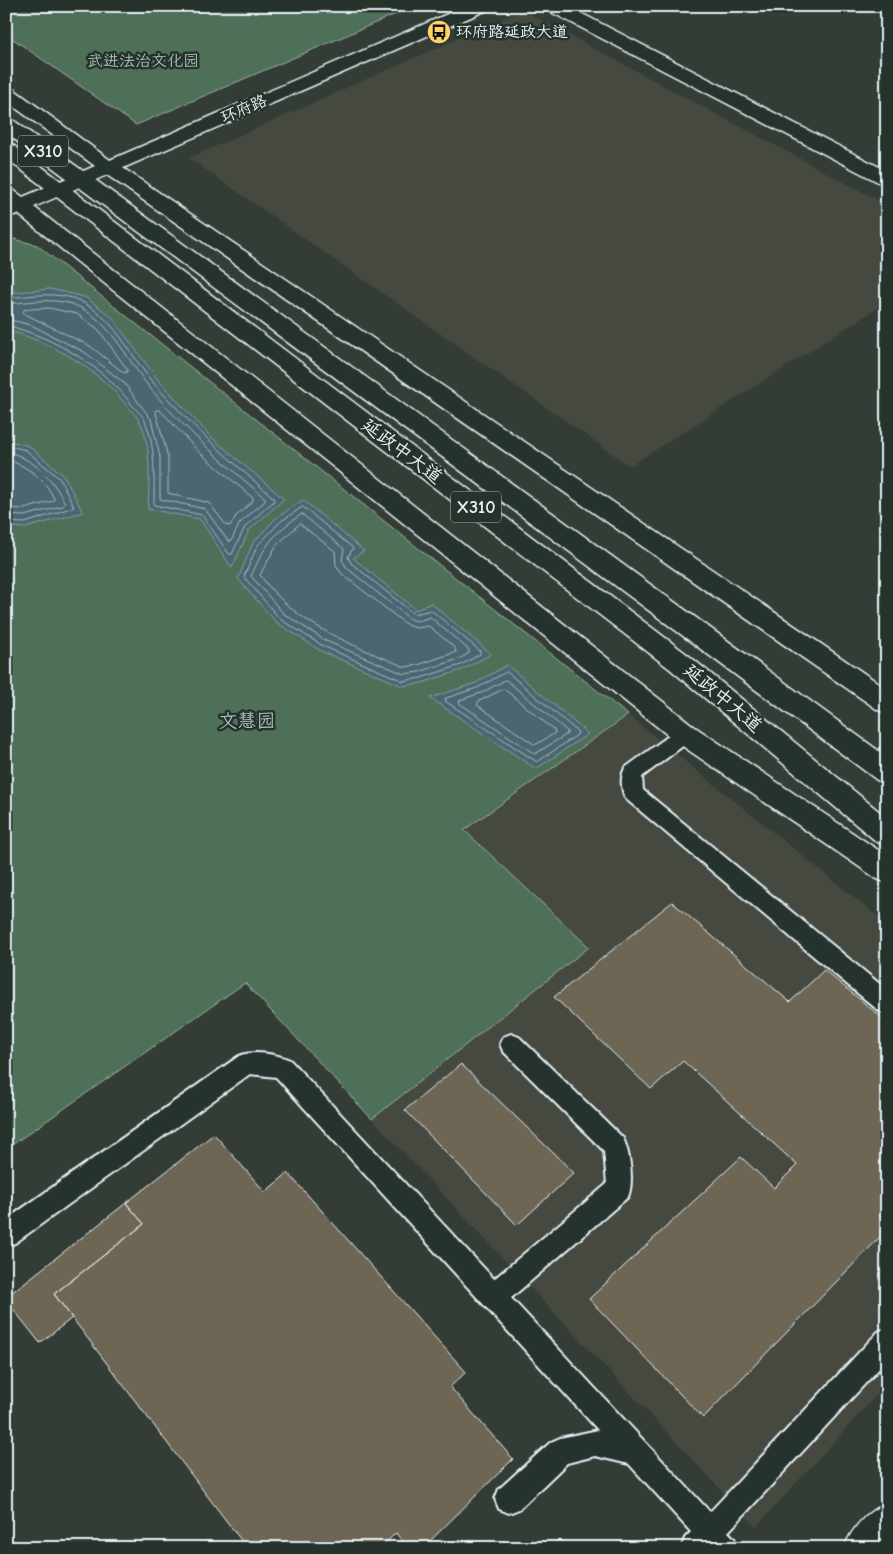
<svg xmlns="http://www.w3.org/2000/svg" width="893" height="1554" font-family="'Comic Neue','LXGW WenKai TC',sans-serif">
<style>
.built{fill:#45493f}
.green{fill:#4f6f59;stroke:#9cb0a8}
.water{fill:#4c6671;stroke:#8a9ea7}
.lines{fill:none;stroke-linecap:round;stroke-linejoin:round}
.shore{stroke:#aab9c2;stroke-width:1}
.building{fill:#6d6655;stroke:#e8f1f8}
.lane-casing{stroke:#e8f1f8;stroke-width:4}
.street-casing{stroke:#e8f1f8;stroke-width:3}
.secondary-casing{stroke:#e8f1f8;stroke-width:3}
.primary-casing{stroke:#e8f1f8;stroke-width:3}
.lane{fill:#26332d;fill-rule:evenodd}
.street{fill:#26332d;fill-rule:evenodd}
.secondary{fill:#26332d;fill-rule:evenodd}
.primary{fill:#26332d;fill-rule:evenodd}
.labels{text-anchor:middle;dominant-baseline:central;stroke-width:5;stroke-linejoin:round;paint-order:stroke}
.far-poi-label{font-size:16px;fill:#e8f1f8;stroke:#26332d;text-anchor:start}
.far-park-label{font-size:16px;fill:#abbdb8;stroke:#26332d}
.far-street-label{font-size:16px;fill:#e8f1f8;stroke:#26332d}
.shield{fill:#26332d;stroke:#aeb8bb;stroke-width:1}
.shield-label{font-size:18px;font-weight:bold;fill:#e8f1f8}
.street-label{font-size:19px;fill:#e8f1f8;stroke:#26332d}
.park-label{font-size:19px;fill:#abbdb8;stroke:#26332d}
</style>
<rect width="100%" height="100%" fill="#343d35"/>
<filter id="ink" filterUnits="userSpaceOnUse"><feTurbulence type="fractalNoise" baseFrequency=".02" numOctaves="2"/><feDisplacementMap in="SourceGraphic" scale="10" xChannelSelector="R" yChannelSelector="G"/><feConvolveMatrix kernelMatrix="1 2 1 2 8 2 1 2 1" color-interpolation-filters="sRGB"/></filter>
<g filter="url(#ink)">
<!-- built -->
<path class="built" d="M522 10 887 205V302L630 466 189 158Z
M628 715 887 924V1384L756 1527 372 1119 589 947 464 830Z"/>
<!-- green -->
<path class="green" d="M6 6H415L136 125 6 34Z
M6 237 37 245 628 715 464 830 589 947 372 1119 245 983 6 1149Z"/>
<!-- water -->
<path class="water" d="M50 289 85 297 111 316 158 380 212 438 284 499 249 530 232 568 200 519 148 509C149 484 152 445 140 422 137 416 132 411 128 407 99 369 52 342 6 330V293Z
M6 440 29 446 64 476 83 512 25 528 6 526Z
M303 500 364 551 353 558 416 610 431 603 491 654 464 669 422 683 403 686 321 651 276 622 238 579 253 543 276 518Z
M507 665 588 734 536 769 430 698 476 683Z"/>
<g class="lines">
<!-- shore -->
<path class="shore" d="M6 298C31 296 62 290 84 303 118 322 131 358 156 386 192 426 232 462 274 498V501L245 527 232 554H229L202 515 154 505C154 479 156 446 145 421 143 416 137 411 133 406 102 365 55 338 6 325
M6 304C29 302 60 296 81 308 112 324 128 361 150 388 184 429 224 463 265 498V501L240 523 231 541H228L205 509 160 499V457L151 419 124 383 86 353 31 325 6 319
M49 308 77 314 98 329 127 369V372L124 373 90 346 23 313 24 310Z
M157 410H160L199 452 253 498V501L236 516 230 526 226 525 209 503 168 493V457L156 413Z
M6 445 26 450 60 479 74 507 25 523 6 522
M6 451C34 459 52 477 65 503L63 506 24 516 6 515
M6 459C27 466 44 478 54 498L53 501 24 509 6 508
M303 507 353 548 348 557 351 563 414 614 431 610 480 651V654L461 665 421 678 403 681 323 646 280 619 244 577 257 546 280 522Z
M302 514 344 549 342 560 347 568 410 619 418 621 430 617 469 650V653L459 659 419 672 404 674 326 641 284 614 251 576C265 545 273 533 302 514Z
M300 524 335 551 336 565 342 574 407 625 416 628 429 626 455 648 456 652 418 665 405 667C351 644 295 625 260 575L276 546Z
M507 672 578 732 577 735 537 762 445 701 446 698 477 688Z
M506 680 567 731V734L535 754 459 703 460 700 481 693Z
M504 689 554 730 555 733 535 745 477 705 478 702Z"/>
</g>
<!-- building -->
<path class="building" d="M672 902 790 1002 824 970 887 1022V1230L703 1418 589 1299 741 1157 774 1188 797 1165 683 1061 651 1089 554 997Z
M461 1064 574 1173 517 1225 405 1110Z
M214 1134 265 1192 288 1173 466 1372 450 1387 513 1459 423 1548H407L396 1533 380 1548H247L54 1294 144 1224 126 1203Z
M126 1203 144 1224 54 1294 72 1318 40 1343 6 1300V1297Z"/>
<g class="lines">
<!-- lane casing -->
<g class="lane-casing">
<path id="lane" d="M685 726 692 729 695 734 692 739 642 777 643 790 887 990V1014L879 1011 626 799C621 790 620 777 625 768L678 729Z
M511 1034 519 1037 623 1138C630 1153 634 1182 628 1197L511 1298 710 1512 878 1332 887 1328V1360L728 1532 734 1538 738 1548H681L685 1538 691 1532 629 1464 595 1456 567 1463 519 1509 509 1513 499 1509 495 1499 499 1489 551 1442 560 1438 598 1430 276 1077 250 1074 15 1243 6 1247V1220L239 1056C253 1050 276 1054 290 1060L494 1279 607 1184 604 1151 503 1051 500 1044 503 1037Z"/>
</g>
<!-- street casing -->
<g class="street-casing">
<path id="street" d="M545 6H567L887 171V185L880 183 547 10Z"/>
</g>
<!-- secondary casing -->
<g class="secondary-casing">
<path id="secondary" d="M466 6H489L487 10 123 168 887 689V713L878 710 107 175 34 207 695 727 887 856V883L877 879 675 741 18 214 6 217V188L13 190 23 197 95 166 6 101V87L12 88 110 160Z"/>
</g>
<!-- primary casing -->
<g class="primary-casing">
<path id="primary" d="M6 118 13 120 887 757V783L877 780 6 133Z
M6 143 13 145 688 655 887 818V845L877 842 670 669 6 158Z
M887 1503V1548H844C852 1528 867 1511 887 1503Z"/>
</g>
<!-- lane -->
<use href="#lane" class="lane"/>
<!-- street -->
<use href="#street" class="street"/>
<!-- secondary -->
<use href="#secondary" class="secondary"/>
<!-- primary -->
<use href="#primary" class="primary"/>
</g>
</g>
<!-- icons -->
<defs>
<g id="bus-disc" transform="scale(1.25)"><circle r="9.5" fill="#ffd166" stroke="#26332d"/><path d="M-5-6H5V4H4V6H2V4H-2V6H-4V4H-5ZM-3.5-4V0h7V-4ZM-3.5 1.2v1.5H-2V1.2ZM2 1.2v1.5H3.5V1.2Z" fill="#111"/></g>
</defs>
<g fill-rule="evenodd">
<use href="#bus-disc" x="439" y="32"/>
</g>
<g class="labels">
<!-- far-poi labels -->
<g class="far-poi-label">
<text x="456" y="32">环府路延政大道</text>
</g>
<!-- far-park labels -->
<g class="far-park-label">
<text x="143" y="61">武进法治文化园</text>
</g>
<!-- far-street labels -->
<g class="far-street-label">
<text transform="translate(244 109) rotate(-23)">环府路</text>
</g>
<!-- shield labels -->
<g class="shield">
<rect x="18" y="135.5" width="50" height="31" rx="4"/>
<rect x="451" y="491.5" width="50" height="31" rx="4"/>
</g>
<g class="shield-label">
<text x="43" y="151">X310</text>
<text x="476" y="507">X310</text>
</g>
<!-- street labels -->
<g class="street-label">
<text transform="translate(402 451) rotate(37)">延政中大道</text>
<text transform="translate(723 698) rotate(40)">延政中大道</text>
</g>
<!-- park labels -->
<g class="park-label">
<text x="247" y="721">文慧园</text>
</g>
</g>
<!-- margin -->
<rect width="893" height="1554" fill="none" stroke="#26332d" stroke-width="25"/>
<rect x="12" y="12" width="868" height="1529" fill="none" stroke="#e8f1f8" stroke-width="2" filter="url(#ink)"/>
</svg>
